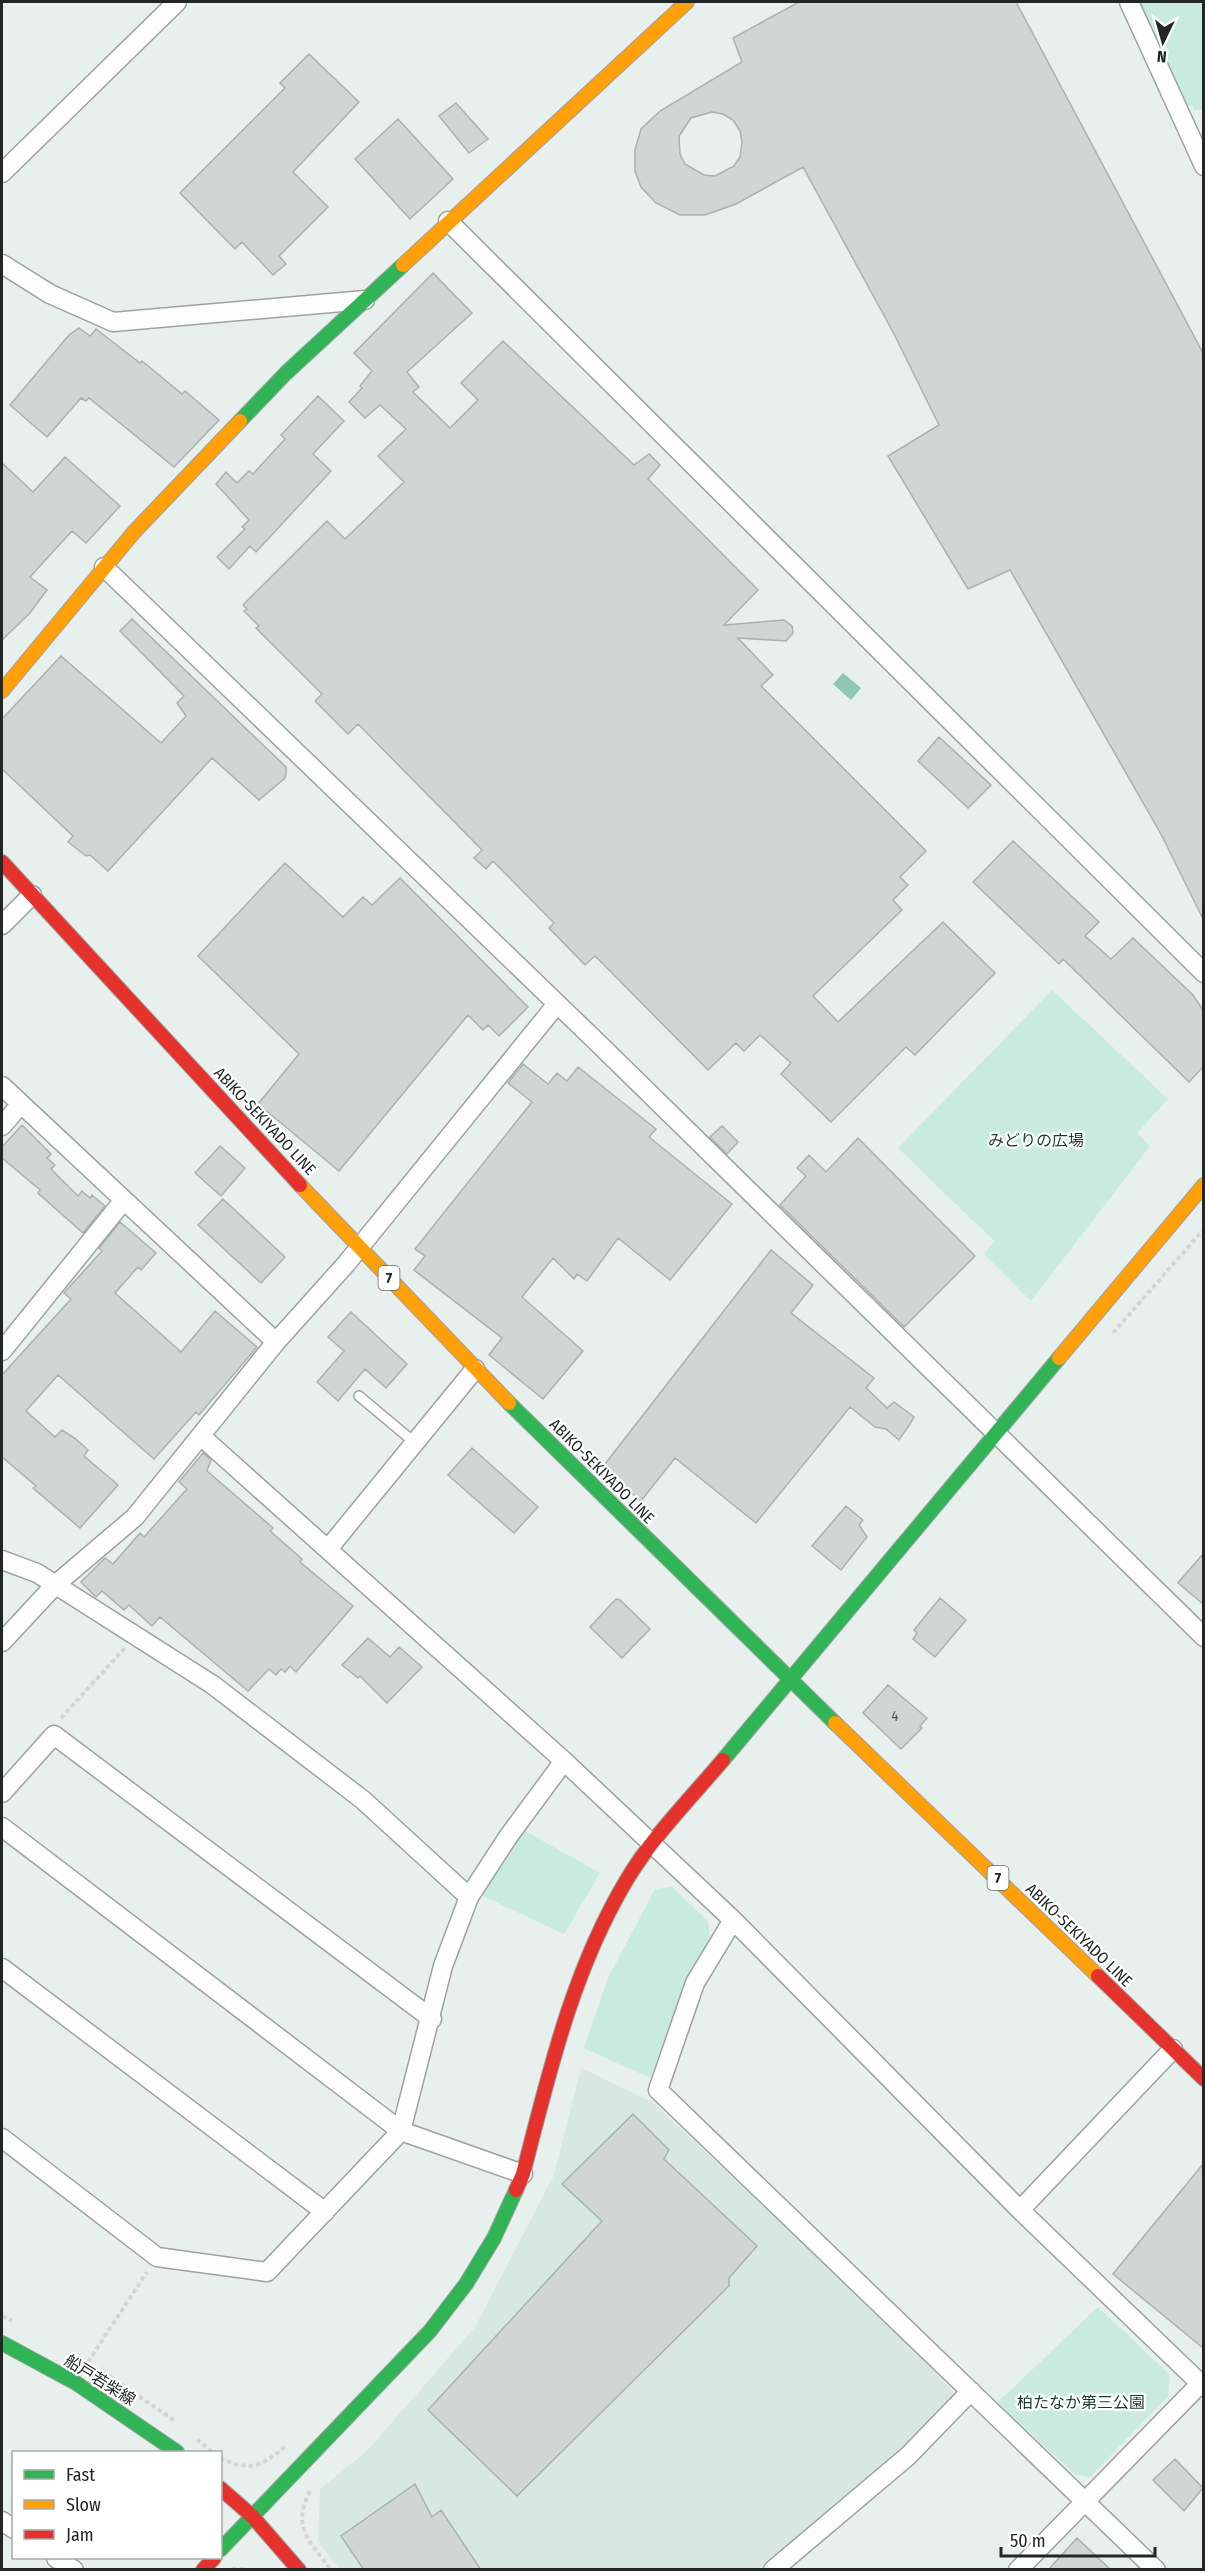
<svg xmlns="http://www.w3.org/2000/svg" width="1205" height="2571" font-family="'Fira Sans Condensed','Noto Sans JP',sans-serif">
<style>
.built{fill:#d7e7e1}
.green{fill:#c8eadf}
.water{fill:#90c6b6}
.building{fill:#d0d6d4;stroke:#abb1af;stroke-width:1.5;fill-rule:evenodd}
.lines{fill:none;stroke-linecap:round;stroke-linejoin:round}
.lane-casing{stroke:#9da2a1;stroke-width:12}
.street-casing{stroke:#9da2a1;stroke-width:21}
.fast-casing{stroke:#9da2a1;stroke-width:16}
.slow-casing{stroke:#9da2a1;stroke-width:16}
.jam-casing{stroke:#9da2a1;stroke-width:16}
.path{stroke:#d4d6d5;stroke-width:4;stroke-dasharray:4.5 3;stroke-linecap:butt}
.lane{stroke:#fcfdfc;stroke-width:9}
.street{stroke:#fcfdfc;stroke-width:18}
.fast{stroke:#30b455;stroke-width:14}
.slow{stroke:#ff9f0a;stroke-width:14}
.jam{stroke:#e5322d;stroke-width:14}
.labels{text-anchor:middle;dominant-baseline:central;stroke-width:4.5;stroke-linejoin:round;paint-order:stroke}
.number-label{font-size:14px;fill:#4e5351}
.shield{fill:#fff;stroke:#646866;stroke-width:1.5}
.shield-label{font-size:15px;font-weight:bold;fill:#222725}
.street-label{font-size:16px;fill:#222725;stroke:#fff}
.park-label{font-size:16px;fill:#163930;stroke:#fff}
</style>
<rect width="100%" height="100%" fill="#e8f0ed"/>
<!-- built -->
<path class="built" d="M581 2068 652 2102 895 2328 958 2398 802 2536 759 2569H339L318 2541 320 2489 367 2451 475 2327 554 2175Z"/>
<!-- green -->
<path class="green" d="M1138 2H1203L1202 110H1194L1191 104 1185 108Z
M1052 990 1168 1099 1137 1133 1150 1146 1031 1301 984 1254 994 1241 898 1148Z
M522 1829 600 1873 564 1934 481 1895Z
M672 1887 708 1921 710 1937 687 1979 650 2078 584 2048 608 1978 655 1889Z
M1098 2307 1170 2375 1168 2396 1090 2477 1076 2475 997 2403Z"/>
<!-- water -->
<path class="water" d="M843 673 861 688 851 700 833 684Z"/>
<!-- building -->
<path class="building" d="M799 2H1016L1203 353V919L1162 836 1010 570 968 589 888 456 939 425 893 332 803 167 736 204 705 215H680L656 203 641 187 635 171V150L641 129 660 111 742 62 733 38ZM712 112 723 114 733 120 740 131 742 142 740 157 734 166 715 176 704 175 685 164 680 154 679 136 691 118Z
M309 54 359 102 293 172 328 207 279 256 286 264 273 275 242 242 235 249 180 193 285 88 280 83Z
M456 103 488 139 469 153 439 116Z
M398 119 453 179 410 219 355 159Z
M433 273 472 313 407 372 419 387 413 392 450 428 478 400 461 383 503 341 634 465 649 454 660 465 648 479 758 590 724 625 784 620 792 626 793 633 786 641 738 638 773 675 761 686 926 851 900 877 908 885 893 900 902 910 813 996 838 1022 943 922 995 973 915 1055 906 1047 831 1122 781 1074 791 1063 760 1035 744 1051 736 1043 708 1070 595 956 585 965 549 928 554 923 493 861 486 869 474 858 482 850 358 724 348 734 315 701 322 694 256 628 259 626 244 611 247 609 243 605 327 521 345 539 404 482 378 456 406 429 380 405 365 418 349 402 362 388 360 386 372 371 354 353Z
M79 328 90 336 96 329 140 363 142 361 182 394 185 391 219 420 174 467 89 398 86 401 81 398 47 437 10 405 69 335Z
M318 396 344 421 313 454 331 471 256 552 250 546 229 569 217 557 245 529 242 527 249 520 216 484 226 472 237 483 249 471 253 474 285 439 281 435Z
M65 457 120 506 86 543 72 531 30 577 47 590 30 613 2 640V463L33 492Z
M132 619 286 767V773L285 778 259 800 212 758 108 871 90 855 86 856 68 842 73 836 2 769V719L61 656 161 743 186 716 177 703 184 696 120 631Z
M939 737 991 785 968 808 918 761Z
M1013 841 1099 922 1085 936 1111 959 1133 938 1193 995 1203 1010V1067L1189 1082 1063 959 1059 964 973 882Z
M285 863 343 917 363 897 372 905 400 878 528 1007 499 1036 488 1025 483 1030 468 1015 339 1171 258 1104 299 1054 198 956Z
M523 1064 548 1084 557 1073 567 1081 578 1067 656 1129 649 1137 732 1204 670 1280 618 1238 587 1281 577 1274 574 1279 553 1258 522 1297 583 1351 543 1399 489 1355 502 1338 414 1270 425 1256 415 1249 532 1102 508 1083Z
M22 1125 51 1154 47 1158 55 1165 51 1169 78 1196 82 1191 90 1198 92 1195 105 1206 83 1233 38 1193 40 1190 2 1158V1147Z
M722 1126 738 1142 727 1154 710 1137Z
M858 1138 975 1256 904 1327 780 1205 806 1176 797 1168 809 1155 826 1172Z
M220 1146 245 1168 221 1196 195 1173Z
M223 1199 285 1257 261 1283 198 1225Z
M120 1222 156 1253 141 1270 138 1267 115 1293 181 1352 215 1311 257 1347 199 1415 196 1412 154 1459 58 1375 26 1411 55 1437 62 1430 76 1439 88 1450 84 1456 118 1485 80 1528 33 1488 36 1486 2 1457V1375L71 1299 64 1293 102 1251 99 1248Z
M771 1250 813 1285 791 1313 874 1378 866 1388 887 1408 894 1402 914 1417 910 1424 899 1440 886 1429 875 1427 850 1407 756 1523 675 1458 641 1501 602 1468Z
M351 1312 407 1364 386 1388 365 1369 338 1401 317 1382 344 1351 328 1337Z
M472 1448 538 1507 514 1533 448 1475Z
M203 1453 211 1460 207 1471 273 1528 270 1531 302 1559 300 1562 353 1606 296 1672 290 1666 285 1672 281 1669 276 1675 269 1669 248 1691 160 1617 152 1626 129 1605 124 1610 102 1591 96 1597 81 1582 105 1558 113 1564 140 1533 144 1537 187 1489 179 1482Z
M846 1506 863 1520 859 1525 867 1537 841 1570 812 1546Z
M1203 1554V1604L1178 1583Z
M940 1598 966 1620 935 1657 913 1639 917 1633 914 1630Z
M616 1599 620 1600 650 1629 622 1658 590 1627Z
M368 1638 390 1657 399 1647 422 1667 387 1703 360 1676 358 1678 342 1665Z
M888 1685 927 1718 920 1726 922 1728 901 1749 863 1713Z
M633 2114 669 2150 664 2159 757 2246 729 2278V2286L517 2496 428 2410 602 2221 562 2184Z
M1203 2164V2348L1113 2274Z
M1175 2459 1203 2488 1184 2511 1153 2480Z
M415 2484 432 2517 441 2510 481 2570H364L341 2536Z
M1077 2538 1111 2570H1048Z"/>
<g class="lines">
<!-- lane casing -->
<g class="lane-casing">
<path id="lane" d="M359 1396 414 1442"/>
</g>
<!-- street casing -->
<g class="street-casing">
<path id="street" d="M1129 2 1204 166
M2 173 177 2
M448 221 1204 973
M2 264 50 294 113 322 365 300
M104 567 600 1045 1204 1637
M2 925 32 895
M2 1086 276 1342
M2 1126 21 1104
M2 1351 124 1200
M202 1437 564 1761 733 1920 1020 2210 1204 2387
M328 1549 475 1369
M2 1560 37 1573 213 1685 363 1800 469 1897
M2 1642 55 1585 135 1517 276 1342 346 1264 557 1004
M2 1793 54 1735 432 2019
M2 1827 401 2131 523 2174
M733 1920 695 1983 658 2090 1156 2570
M2 1968 325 2212
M2 2138 157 2257 267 2272 401 2131 443 1966 469 1897 508 1837 564 1761
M1020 2210 1173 2049
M2 2521 14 2529
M56 2558 74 2570
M773 2570 908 2456 971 2391
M1018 2570 1200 2384"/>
</g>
<!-- fast casing -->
<g class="fast-casing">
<path id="fast" d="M240 421 286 373 403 265
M509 1403 835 1723
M723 1760 1059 1358
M2 2343 76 2383 177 2452
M220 2550 430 2331 466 2284 494 2238 516 2190"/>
</g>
<!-- slow casing -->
<g class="slow-casing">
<path id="slow" d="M403 265 687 2
M2 691 134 532 240 421
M300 1185 509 1403
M1059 1358 1204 1185
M835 1723 1098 1976"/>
</g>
<!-- jam casing -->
<g class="jam-casing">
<path id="jam" d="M2 862 300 1185
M1098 1976 1204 2079
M516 2190 523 2174C549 2073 572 1972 626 1881 652 1837 690 1799 723 1760
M220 2488 252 2516 299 2570
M203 2570 214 2558"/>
</g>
<!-- path -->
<path class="path" d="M1113 1333 1204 1229
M61 1718 125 1648
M2 2316 12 2321
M88 2362 147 2272
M102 2371 175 2421
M197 2439 212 2452
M220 2458C250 2472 261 2467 286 2446
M310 2491C291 2528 310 2541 331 2570
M232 2568 246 2570"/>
<!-- lane -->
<use href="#lane" class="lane"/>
<!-- street -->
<use href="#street" class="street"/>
<!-- fast -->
<use href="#fast" class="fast"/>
<!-- slow -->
<use href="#slow" class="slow"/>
<!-- jam -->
<use href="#jam" class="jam"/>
</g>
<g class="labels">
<!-- number labels -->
<g class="number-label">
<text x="895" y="1716">4</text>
</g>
<!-- shield labels -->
<g class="shield">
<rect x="378.5" y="1266" width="21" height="24" rx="4.5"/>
<rect x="987.5" y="1866" width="21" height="24" rx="4.5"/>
</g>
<g class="shield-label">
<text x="389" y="1278">7</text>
<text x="998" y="1878">7</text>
</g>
<!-- street labels -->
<g class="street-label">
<text transform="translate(265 1121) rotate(47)">ABIKO-SEKIYADO LINE</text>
<text transform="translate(602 1471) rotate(45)">ABIKO-SEKIYADO LINE</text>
<text transform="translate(1079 1935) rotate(44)">ABIKO-SEKIYADO LINE</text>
<text transform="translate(100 2380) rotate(32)">船戸若柴線</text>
</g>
<!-- park labels -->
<g class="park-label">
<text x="1036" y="1140">みどりの広場</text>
<text x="1081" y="2402">柏たなか第三公園</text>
</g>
</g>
<!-- border -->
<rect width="1205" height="2571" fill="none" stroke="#222725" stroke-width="6"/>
<!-- legend -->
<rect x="12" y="2451" width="210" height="108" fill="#ffffff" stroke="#a7a9a8" stroke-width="1.5"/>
<rect x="24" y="2470" width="30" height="9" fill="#30b455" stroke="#a7a9a8" stroke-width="1.5"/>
<text x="66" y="2481" font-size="18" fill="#222725">Fast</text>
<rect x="24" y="2500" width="30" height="9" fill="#ff9f0a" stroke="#a7a9a8" stroke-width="1.5"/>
<text x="66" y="2511" font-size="18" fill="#222725">Slow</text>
<rect x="24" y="2530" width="30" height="9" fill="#e5322d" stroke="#a7a9a8" stroke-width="1.5"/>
<text x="66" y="2541" font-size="18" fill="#222725">Jam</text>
<!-- north arrow -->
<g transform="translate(1163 42) rotate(185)" stroke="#ffffff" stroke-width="4.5" paint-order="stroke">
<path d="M0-4.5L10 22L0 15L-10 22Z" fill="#222725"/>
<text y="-9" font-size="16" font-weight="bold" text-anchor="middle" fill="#222725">N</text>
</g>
<!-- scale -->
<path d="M1001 2547v9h154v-9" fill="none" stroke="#222725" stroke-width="3"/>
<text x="1010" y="2547" font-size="18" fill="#222725" stroke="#ffffff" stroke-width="4.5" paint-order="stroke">50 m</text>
</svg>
